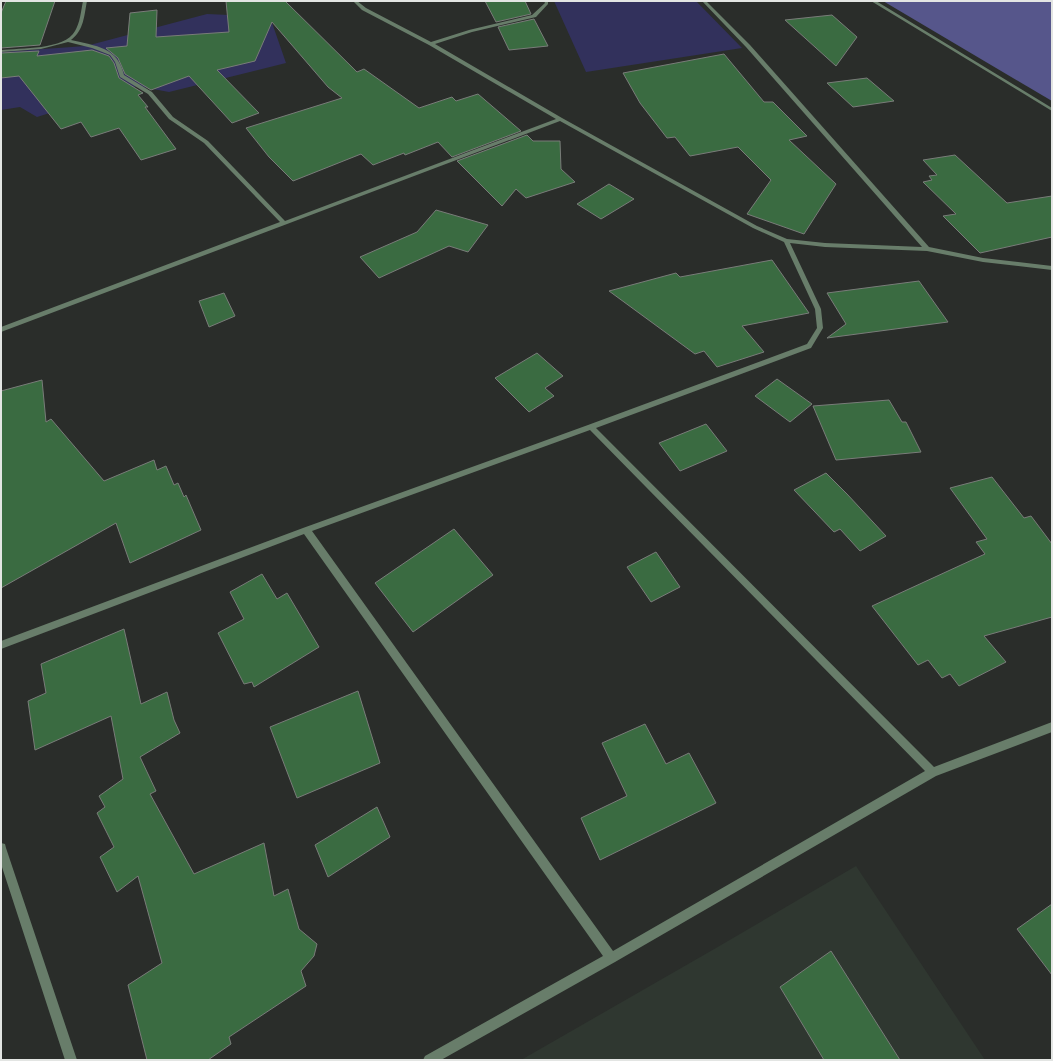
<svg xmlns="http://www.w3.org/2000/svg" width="1053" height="1061" font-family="'DM Sans',sans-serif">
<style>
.built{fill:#2f3730}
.green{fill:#32315c}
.forest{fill:#56568b}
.building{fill:#3a6b41;stroke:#797c79}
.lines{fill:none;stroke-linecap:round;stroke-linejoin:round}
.street{fill:#687d6a;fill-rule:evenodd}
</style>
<rect width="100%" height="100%" fill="#2a2d2a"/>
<!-- built -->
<path class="built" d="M856 866 985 1060H521L716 948Z"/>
<!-- green -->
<path class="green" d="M554 1H696L742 48 586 72Z
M207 14 270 17 286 63 169 92 137 86 37 117 20 107 1 110V52L86 46Z"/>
<!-- forest -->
<path class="forest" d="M883 1H1052V101Z"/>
<!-- building -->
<path class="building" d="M6 1H55L40 45 1 48V13Z
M226 1H285L357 72 364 69 419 108 452 97 456 101 478 94 521 131 452 157 438 142 405 155 404 153 373 165 361 154 293 181 269 157 246 128 342 98 328 87 272 22 255 61 217 70 259 113 232 123 189 76 151 90 125 74 118 58 106 48 127 46 130 13 157 10 156 37 229 32Z
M485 1H525L531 14 496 22Z
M832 15 857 37 836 66 785 20Z
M534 19 548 46 509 50 498 27Z
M92 50 109 56 114 63 119 78 143 93 138 95 148 107H145L176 149 141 160 119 128 91 137 81 122 61 129 19 76 1 78V53L39 51 37 56Z
M724 54 764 102H773L807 136 789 140 836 184 804 234 747 214 771 180 738 147 690 156 675 137 667 138 640 103 623 73Z
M867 78 894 101 853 107 827 83Z
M527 135 533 141H560L561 169 575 182 526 198 516 189 502 206 457 161Z
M955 155 1007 203 1052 196V237L980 253 943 216 956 214 923 182 932 180 929 176 937 175 923 160Z
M609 184 634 199 601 219 577 204Z
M436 210 488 225 468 252 449 246 379 278 360 257 417 232Z
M772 260 809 313 742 326 764 352 717 367 704 351 695 354 609 291 676 273 680 277Z
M919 281 948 322 827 338 846 324 827 293Z
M224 293 235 316 209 327 199 301Z
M537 353 563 376 545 388 554 396 529 412 495 378Z
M777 379 812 404 790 422 755 396Z
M42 380 46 422 51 419 104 481 154 460 157 470 166 466 174 485 178 483 184 497 186 495 201 530 130 563 116 523 1 588V391Z
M889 400 902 422H906L921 452 836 460 813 406Z
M706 424 727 451 680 471 659 443Z
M826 473 847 494 886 536 860 551 840 529 834 532 794 490Z
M992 477 1024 518 1031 516 1052 544V617L984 636 1006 662 959 686 950 674 942 678 928 660 918 665 872 606 985 554 976 542 987 539 950 488Z
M454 529 493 575 413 632 375 583Z
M656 552 680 587 651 602 627 567Z
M262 574 277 599 287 593 319 647 254 687 252 682 244 684 218 633 244 619 230 592Z
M124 629 141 704 167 692 174 720 180 733 140 757 156 791 150 794 194 874 264 843 274 896 288 889 299 929 317 944 314 956 301 971 306 986 229 1037 231 1044 208 1060H147L128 985 162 963 138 876 117 892 100 857 114 847 97 813 105 807 99 796 123 779 111 716 35 750 28 701 46 693 41 664Z
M358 691 380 763 297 798 270 727Z
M645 724 666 764 689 753 716 803 600 860 581 818 627 796 602 743Z
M377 807 390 837 328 877 315 845Z
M1052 904V975L1017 929Z
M831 951 900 1060H824L780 987Z"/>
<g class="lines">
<!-- street -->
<path class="street" d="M83 1H87C84 16 84 30 71 40 96 46 118 47 124 75L152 92 173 117 208 141 285 221 556 119 429 45 362 10 353 1H357L366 8 431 42 469 30 532 15 545 3 544 1H548V4L536 17 472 32 435 44 562 118 757 226 787 239 825 243 922 247 746 47 702 1H706L750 45 929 247 983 258 1052 266V270L983 262 927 251 825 247 790 243 821 309 823 328 811 348 596 428 934 767 1052 722V732L936 776 615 962 441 1060H423L425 1056 603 956 304 534 1 649V641L303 528 588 425 807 344 817 328 815 309 784 242 753 228 560 121 1 332V327L280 222 204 143 169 119 148 94 120 77 115 62 110 55 92 48 68 42 41 49 1 52V50C20 48 65 50 75 31 80 23 81 11 83 1ZM590 430 925 771 613 951 312 531Z
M871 1H876L1052 108V111Z
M1 843 5 844 6 848 77 1060H65L1 864Z"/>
</g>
<!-- border -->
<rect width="1053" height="1061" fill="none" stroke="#e3e5e3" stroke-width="4"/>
</svg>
